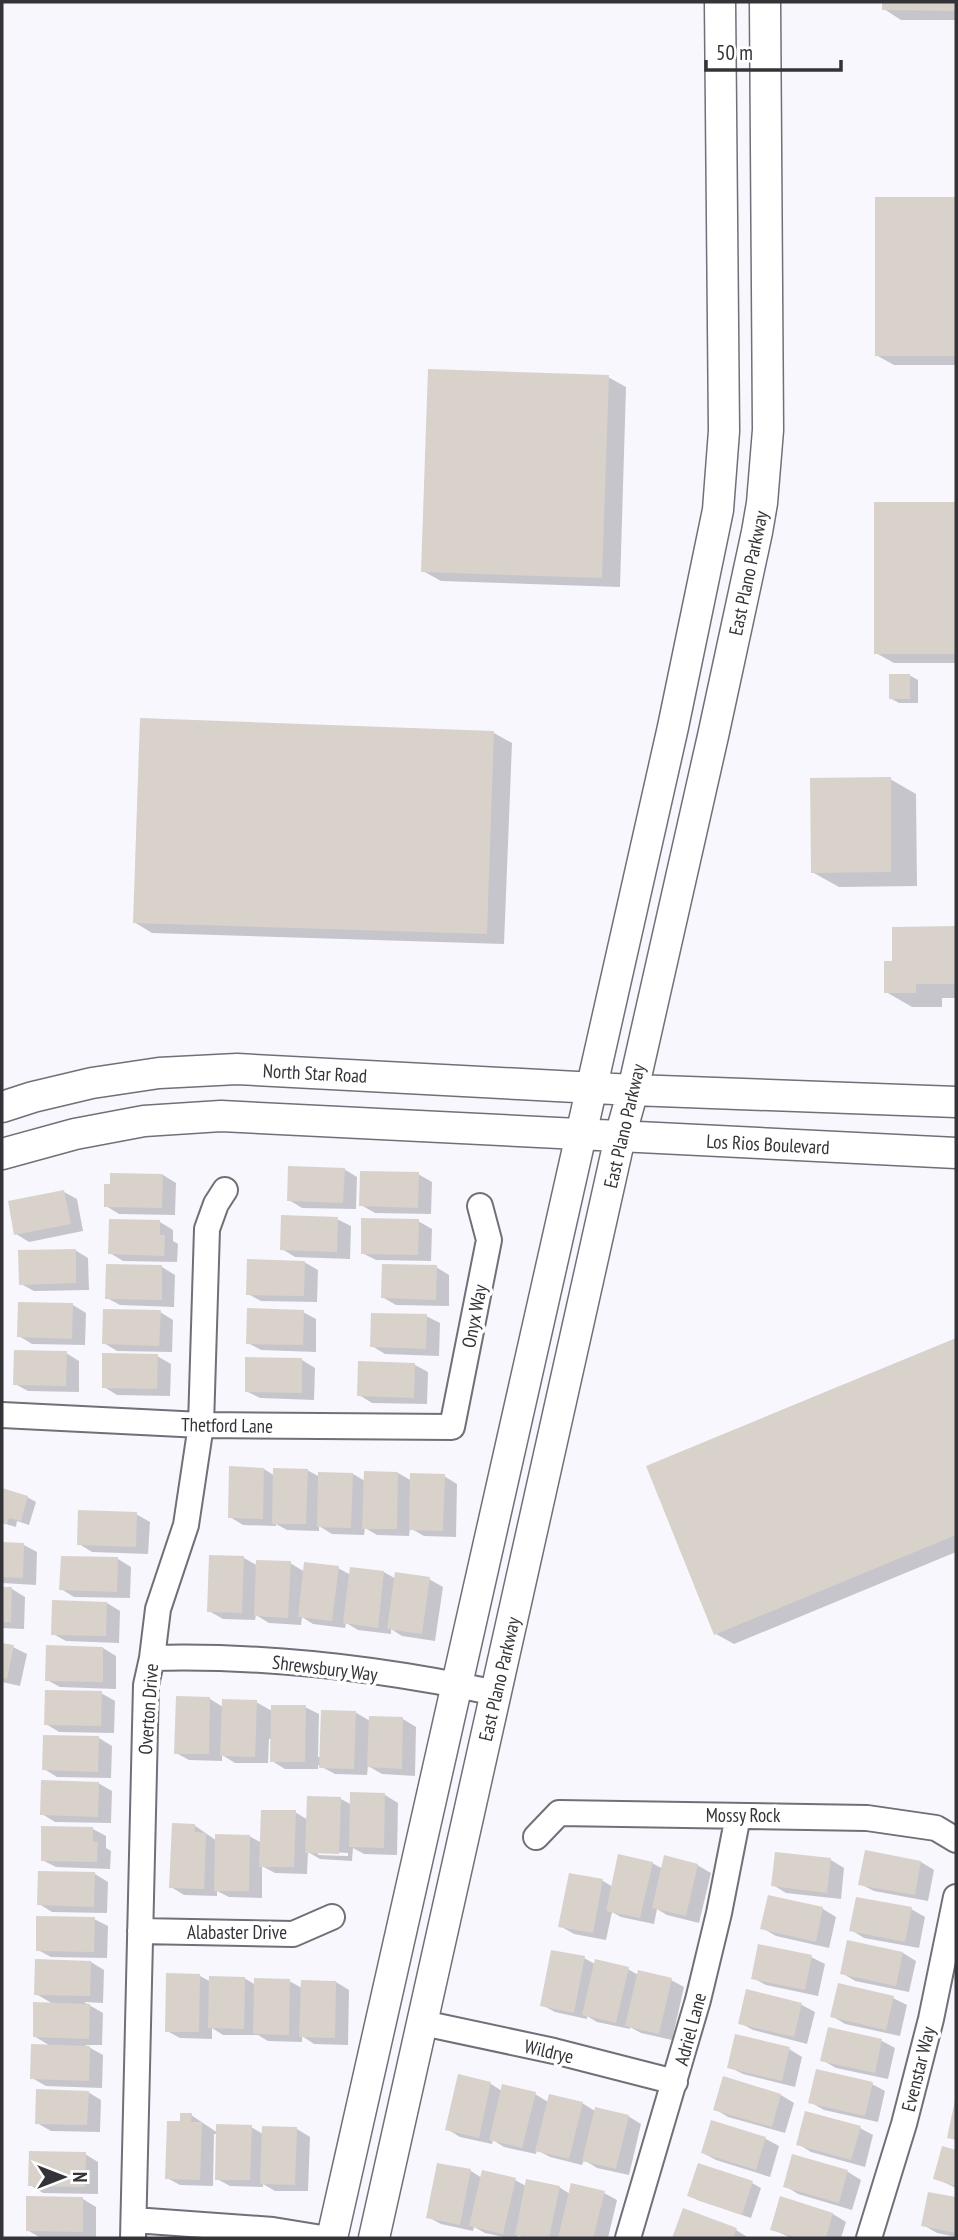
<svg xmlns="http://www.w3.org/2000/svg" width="958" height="2240" font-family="'PT Sans Narrow',sans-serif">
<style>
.shadow{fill:#0003;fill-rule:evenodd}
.building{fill:#d8d2cb}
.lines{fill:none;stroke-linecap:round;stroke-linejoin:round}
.minor-casing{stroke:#716f77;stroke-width:28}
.major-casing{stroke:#716f77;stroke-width:33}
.minor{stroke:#fff;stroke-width:24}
.major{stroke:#fff;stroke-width:30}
.labels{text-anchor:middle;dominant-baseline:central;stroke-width:7;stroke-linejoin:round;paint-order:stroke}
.street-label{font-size:19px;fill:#343337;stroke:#fff}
</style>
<rect width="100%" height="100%" fill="#f8f7fe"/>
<!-- shadow -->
<path class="shadow" d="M884 2H956V20H901L884 9Z
M877 198 956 199V365H894L876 355Z
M608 377 626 387 620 587 441 581 423 571Z
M876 504H956V663H894L876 653Z
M909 675 918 680V703H899L890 698Z
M494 733 512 743 504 944 152 933 134 922Z
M890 779 916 794 917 886 839 887 812 872Z
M893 928H956V998H942V1007H912L886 992 894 963Z
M344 1169 357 1177 356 1209 302 1208 289 1200Z
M418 1174 432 1182 431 1214 375 1213 361 1205Z
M163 1175 176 1183 175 1215 119 1214 106 1206Z
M64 1192 77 1199 83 1231 29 1242 16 1234Z
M337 1219 351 1226 350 1259 295 1257 282 1249Z
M418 1221 432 1229 431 1261 376 1260 362 1253Z
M160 1222 173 1230V1241L178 1244 177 1262 123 1261 110 1253Z
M75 1250 88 1258 89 1290 34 1291 21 1284Z
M304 1262 318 1270 317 1302 261 1301 248 1294Z
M162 1267 175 1275 174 1307 120 1305 107 1298Z
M436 1267 449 1275V1306L396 1305 382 1297Z
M73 1305 86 1313 85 1345 32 1344 19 1336Z
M160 1312 173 1320 172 1352 117 1351 104 1343Z
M303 1312 316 1319V1352L261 1350 248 1343Z
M426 1316 440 1323 439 1356 385 1354 372 1346Z
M956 1340V1552L734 1644 716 1634 648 1467Z
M66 1353 79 1361V1392L28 1391 15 1384Z
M157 1356 171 1364 170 1396 117 1395 104 1387Z
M302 1360 315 1368 314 1400 260 1398 246 1391Z
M415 1365 428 1372 427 1404 372 1403 359 1395Z
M264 1469 275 1476 307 1470 320 1477 353 1474 365 1481 398 1473 412 1481 444 1476 457 1484 456 1537 424 1536 410 1528 409 1536 377 1535 365 1528 364 1535 332 1534 319 1526V1531L287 1530 276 1524V1526L243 1525 230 1517Z
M2 1490 27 1497 36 1502 29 1525 17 1521 16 1527 2 1523Z
M136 1514 150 1522 148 1554 92 1552 79 1544Z
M2 1544 24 1545 37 1552 36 1585 2 1583Z
M244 1558 258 1566 290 1563 305 1572 338 1568 351 1575 384 1572 396 1579H429L443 1587 435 1641 402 1636 391 1629V1634L358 1630 346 1623 345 1628 313 1624 302 1617 301 1625 269 1623 256 1615 255 1620 223 1619 209 1611Z
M118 1559 131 1567 130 1598 74 1597 61 1589Z
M2 1589H12L25 1597 24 1629 2 1628Z
M107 1603 120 1611 119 1643 66 1641 53 1634Z
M2 1644 13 1647 27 1654 20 1686 2 1682Z
M103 1648 116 1656V1689L60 1687 47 1680Z
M101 1693 115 1701 114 1733 59 1732 46 1724Z
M178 1698 210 1699 223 1707 256 1702 272 1711 305 1707 319 1714 318 1757H322L355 1712 370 1721 403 1719 416 1727 415 1776 382 1774 368 1766 367 1775 335 1774 318 1765V1769H285L272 1761V1739H269L268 1763H235L222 1755V1761L189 1760 176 1753Z
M99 1738 112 1746 111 1778 57 1777 44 1769Z
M98 1783 112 1791 111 1823 55 1822 42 1814Z
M385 1795 398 1803 397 1855 364 1854 353 1848 352 1861 320 1859 308 1852 307 1874 275 1873 262 1866V1898L229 1897 217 1891V1896L184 1895 171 1887 194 1825 217 1841 249 1836 262 1843 295 1812 308 1820 341 1799 352 1805ZM318 1851 348 1853V1856L318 1855Z
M93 1829 106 1836V1848L111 1851 110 1869 56 1867 42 1860Z
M831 1860 844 1868 841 1899 786 1893 773 1885Z
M921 1862 934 1870 928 1901 874 1891 860 1884Z
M652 1863 663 1869 697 1865 711 1873 699 1923 667 1915 657 1909 654 1924 621 1917 612 1912 606 1940 574 1934 560 1926 571 1875 603 1881 613 1887Z
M95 1874 108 1882 107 1913 52 1912 39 1904Z
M823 1909 836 1917 829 1948 776 1936 762 1928Z
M911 1909 925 1917 919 1948 864 1938 851 1930Z
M94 1919 108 1926 107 1958 51 1957 38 1950Z
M903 1953 916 1961 909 1992 855 1981 842 1973Z
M811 1957 825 1964 818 1996 766 1985 753 1978Z
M584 1958 595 1964 628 1969 638 1975 671 1980 684 1987 672 2040 641 2033 630 2027V2029L597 2022 587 2016V2019L555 2012 542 2005Z
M91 1962 104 1970 103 2003 84 2002 103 2013 102 2045H85L103 2055 102 2088 46 2086 32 2078 52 2047 34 2036 55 2005 36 1994Z
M200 1976 211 1982 244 1978 256 1985 289 1981 302 1988 336 1982 349 1990 348 2045 314 2044 302 2036V2042L268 2041 258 2035H223L212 2028V2039L180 2038 167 2031Z
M747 1991 802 2005 815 2012 807 2044 753 2030 740 2023Z
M893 1998 907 2005 900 2036 845 2024 832 2016Z
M829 2029 882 2041 895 2048 888 2079 836 2068 822 2060Z
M789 2049 802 2057 795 2087 743 2074 729 2067Z
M459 2076 491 2084 502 2091 535 2094 548 2102 582 2103 595 2111 628 2116 641 2124 629 2175 597 2168 584 2160 582 2165 550 2157 537 2150 536 2154 504 2147 493 2140 492 2144 460 2137 447 2129Z
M724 2079 781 2095 794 2103 785 2133 728 2117 715 2109Z
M872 2084 885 2091 878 2122 824 2110 810 2102Z
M88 2092 101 2100 100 2132 51 2131 37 2123Z
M191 2115 218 2133 251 2127 263 2134 297 2129 310 2137 308 2191H275L263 2184V2187L230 2186 217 2179 218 2134H214L213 2186 180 2185 167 2178 182 2123Z
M712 2122 766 2139 779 2146 770 2177 716 2160 703 2153Z
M860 2128 873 2135 865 2167 811 2152 798 2144Z
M944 2148 956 2152V2188L935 2178Z
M85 2154 98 2162V2194L43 2193 30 2185Z
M793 2156 848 2172 861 2180 852 2210 798 2194 785 2186Z
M471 2171 482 2178 515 2180 526 2186 559 2187 570 2194 604 2193 617 2200 608 2238H524L518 2235 517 2238H508L485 2233 474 2227 473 2231 441 2224 428 2217Z
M752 2183 761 2188 751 2218 697 2200 689 2195Z
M930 2194 956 2199V2237L937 2233 923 2225Z
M83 2199 96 2207V2238H41L27 2230Z
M781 2199 833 2214 846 2222 841 2238H791L772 2229Z
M685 2210 736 2230 749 2238H674Z"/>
<!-- building -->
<path class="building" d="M882 2H956V11L882 10Z
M875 197H956V356H875Z
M428 369 609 375 602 578 421 572Z
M874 502H956V654H874Z
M889 674H910V699H889Z
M140 718 494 731 487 934 133 923Z
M891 777V872L811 873 810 778Z
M956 926V984H916V993H884V961H892V927Z
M288 1166 345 1168 343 1203 287 1201Z
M360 1171 419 1172 418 1208 359 1206Z
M110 1173 163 1174 162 1208 104 1207V1184H110Z
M64 1190 71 1224 14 1235 8 1201Z
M281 1215 338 1217 337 1252 280 1250Z
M361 1218 419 1219 418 1255 361 1254Z
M109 1219 160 1220V1235H165L164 1256 108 1254Z
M76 1249V1283L19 1285 18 1250Z
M247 1259 305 1261 304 1296 246 1295Z
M106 1264 162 1265V1300L105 1299Z
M382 1264 437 1265 436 1300 381 1298Z
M18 1302 73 1303 72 1339 17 1337Z
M247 1308 304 1310 303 1345 246 1344Z
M103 1309 161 1310 159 1346 102 1344Z
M371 1313 427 1314 426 1349 370 1347Z
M956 1338V1535L714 1635 646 1466Z
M14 1350 67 1351 66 1386 13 1385Z
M102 1353 158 1354 157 1389 102 1388Z
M245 1357 302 1358V1393L245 1392Z
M358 1361 415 1363 414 1398 357 1396Z
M229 1466 264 1468 263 1519 228 1518Z
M273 1468 308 1469 306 1524H272Z
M364 1471 398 1472 397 1529H362Z
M318 1472 353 1473 351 1528 317 1527Z
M410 1473 445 1474 443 1531 409 1530Z
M2 1488 28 1496 21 1521 9 1518 7 1524 2 1522Z
M78 1510 137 1512 136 1547 77 1545Z
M2 1542 24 1543 23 1578 2 1577Z
M209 1555 244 1556 242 1613 207 1612Z
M61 1556 118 1557 117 1592 59 1590Z
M256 1560 291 1561 288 1618 254 1616Z
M304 1562 339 1566 332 1621 298 1617Z
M350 1567 384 1571 378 1628 343 1623Z
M395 1572 430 1577 422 1634 387 1629Z
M2 1587H12L11 1622H2Z
M52 1600 107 1602 106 1636 51 1635Z
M2 1643 14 1645 7 1679 2 1678Z
M46 1645 103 1647V1682L45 1681Z
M45 1690 102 1691 101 1726 44 1725Z
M176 1696 210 1697 209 1754H174Z
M222 1699 257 1700 255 1757 220 1756Z
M271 1705H306L305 1762H270Z
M321 1710 356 1711 354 1769 319 1768Z
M369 1716 403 1717 402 1769 367 1767Z
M43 1735 99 1736 98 1772 42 1770Z
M41 1780 99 1782 98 1817 40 1815Z
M350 1792 385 1793 384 1848 349 1847Z
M307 1796 341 1797 339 1854 305 1853Z
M261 1810H296L294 1867H259Z
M172 1823 195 1824V1832L206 1833 204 1889 169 1888Z
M41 1826 93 1827V1842H98L97 1862 41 1861Z
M215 1834 250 1835 249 1891H214Z
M865 1850 921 1861 915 1895 858 1885Z
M775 1852 831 1858 827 1893 771 1886Z
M618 1854 653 1862 640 1918 606 1911Z
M664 1855 698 1864 686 1916 652 1908Z
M38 1871 95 1872 94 1907 37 1905Z
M569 1873 603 1879 593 1933 558 1927Z
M768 1895 823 1907 816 1942 760 1929Z
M856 1897 912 1907 905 1942 849 1931Z
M36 1916 95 1917 94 1952 36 1951Z
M847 1940 903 1952 896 1986 840 1974Z
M758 1944 812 1955 805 1990 751 1979Z
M551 1950 585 1956 574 2013 540 2006Z
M35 1959 91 1961 90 1996 34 1995Z
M595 1959 629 1967 616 2023 582 2015Z
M638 1970 672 1978 659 2034 625 2026Z
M166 1973 200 1974 199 2032H165Z
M209 1976 245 1977 244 2029 208 2028Z
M254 1978 290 1979 289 2035 253 2034Z
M301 1980 336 1981 335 2038 299 2037Z
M838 1983 894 1996 886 2030 830 2017Z
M746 1989 802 2003 794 2037 738 2024Z
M33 2002 90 2004 89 2039 33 2037Z
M828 2027 882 2039 875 2073 820 2061Z
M735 2034 790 2047 782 2081 727 2068Z
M31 2044 90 2046 89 2081 30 2079Z
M816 2069 873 2082 865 2116 808 2103Z
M458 2074 491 2082 479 2138 445 2130Z
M723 2076 781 2094 772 2127 713 2110Z
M502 2084 536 2092 522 2148 489 2140Z
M36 2089 89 2091 87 2125 35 2124Z
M549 2094 583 2102 569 2159 535 2151Z
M955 2100H956V2140L947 2138Z
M595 2107 629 2115 616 2169 582 2161Z
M805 2111 861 2126 851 2160 796 2145Z
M180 2113H192L191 2122H202L200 2180 165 2179 167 2121H180Z
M711 2120 766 2137 756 2170 701 2153Z
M216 2124 252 2125 250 2180H215Z
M262 2126 297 2127 295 2185 260 2184Z
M942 2146 956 2150V2186L933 2179Z
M29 2151 86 2152 85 2187 28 2186Z
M792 2154 848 2170 839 2203 783 2187Z
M437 2163 471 2169 460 2225 426 2218Z
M698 2163 753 2181 742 2215 687 2196Z
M482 2170 516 2178 503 2234 469 2226Z
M526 2179 560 2186 549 2238H531L515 2235Z
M571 2183 605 2191 593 2238H558Z
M928 2192 956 2197V2233L921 2226Z
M26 2196 83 2197V2232L26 2231Z
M780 2196 833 2213 826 2238H799L770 2230Z
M683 2208 737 2228 733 2238H672Z"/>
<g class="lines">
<!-- minor casing -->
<g class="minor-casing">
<path id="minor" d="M2 1415 201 1425 452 1427 489 1240 480 1206
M152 1658C266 1655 384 1669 496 1693
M536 1837 559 1813 867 1818 936 1828 956 1840
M140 1931 293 1934 332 1917
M423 2023 554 2051 675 2082
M134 2220 273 2230 322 2238
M133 2238 146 1685 152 1658 158 1609 186 1525 201 1425 207 1229 216 1204 225 1190
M628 2238 698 2000 719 1913 738 1816
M869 2238 904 2124 931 2019 956 1897"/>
</g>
<!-- major casing -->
<g class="major-casing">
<path id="major" d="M2 1107 33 1097 92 1083 159 1073 237 1069 633 1090 956 1102
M2 1154 75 1134 144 1121 221 1116 956 1153
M332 2238 673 727 718 510 724 431 720 2
M374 2238 620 1137 633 1090 713 736 757 532 762 503 768 430 765 2"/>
</g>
<!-- minor -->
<use href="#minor" class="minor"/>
<!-- major -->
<use href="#major" class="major"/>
</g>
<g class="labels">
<!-- street labels -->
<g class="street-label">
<text transform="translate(748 573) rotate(-78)">East Plano Parkway</text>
<text transform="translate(315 1073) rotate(3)">North Star Road</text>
<text transform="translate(624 1126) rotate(-77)">East Plano Parkway</text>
<text transform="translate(768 1144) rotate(3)">Los Rios Boulevard</text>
<text transform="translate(474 1316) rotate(-79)">Onyx Way</text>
<text transform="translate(227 1425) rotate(1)">Thetford Lane</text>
<text transform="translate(325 1668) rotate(7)">Shrewsbury Way</text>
<text transform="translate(499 1679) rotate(-77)">East Plano Parkway</text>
<text transform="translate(148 1709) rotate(-86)">Overton Drive</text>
<text x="743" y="1815">Mossy Rock</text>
<text x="237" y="1932">Alabaster Drive</text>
<text transform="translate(690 2029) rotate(-75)">Adriel Lane</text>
<text transform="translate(549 2051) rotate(13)">Wildrye</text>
<text transform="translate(918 2069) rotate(-76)">Evenstar Way</text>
</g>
</g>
<!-- border -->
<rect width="958" height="2240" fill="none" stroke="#343337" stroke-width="7"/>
<!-- north arrow -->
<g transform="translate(63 2177) rotate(90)" stroke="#ffffff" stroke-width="5" paint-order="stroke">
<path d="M0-5L12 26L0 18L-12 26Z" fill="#343337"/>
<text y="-10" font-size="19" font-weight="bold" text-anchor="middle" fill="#343337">N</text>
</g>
<!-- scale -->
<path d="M706 60v10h135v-10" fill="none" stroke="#343337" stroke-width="3.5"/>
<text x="716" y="60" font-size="21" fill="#343337" stroke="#ffffff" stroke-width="5" paint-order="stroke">50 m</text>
</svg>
